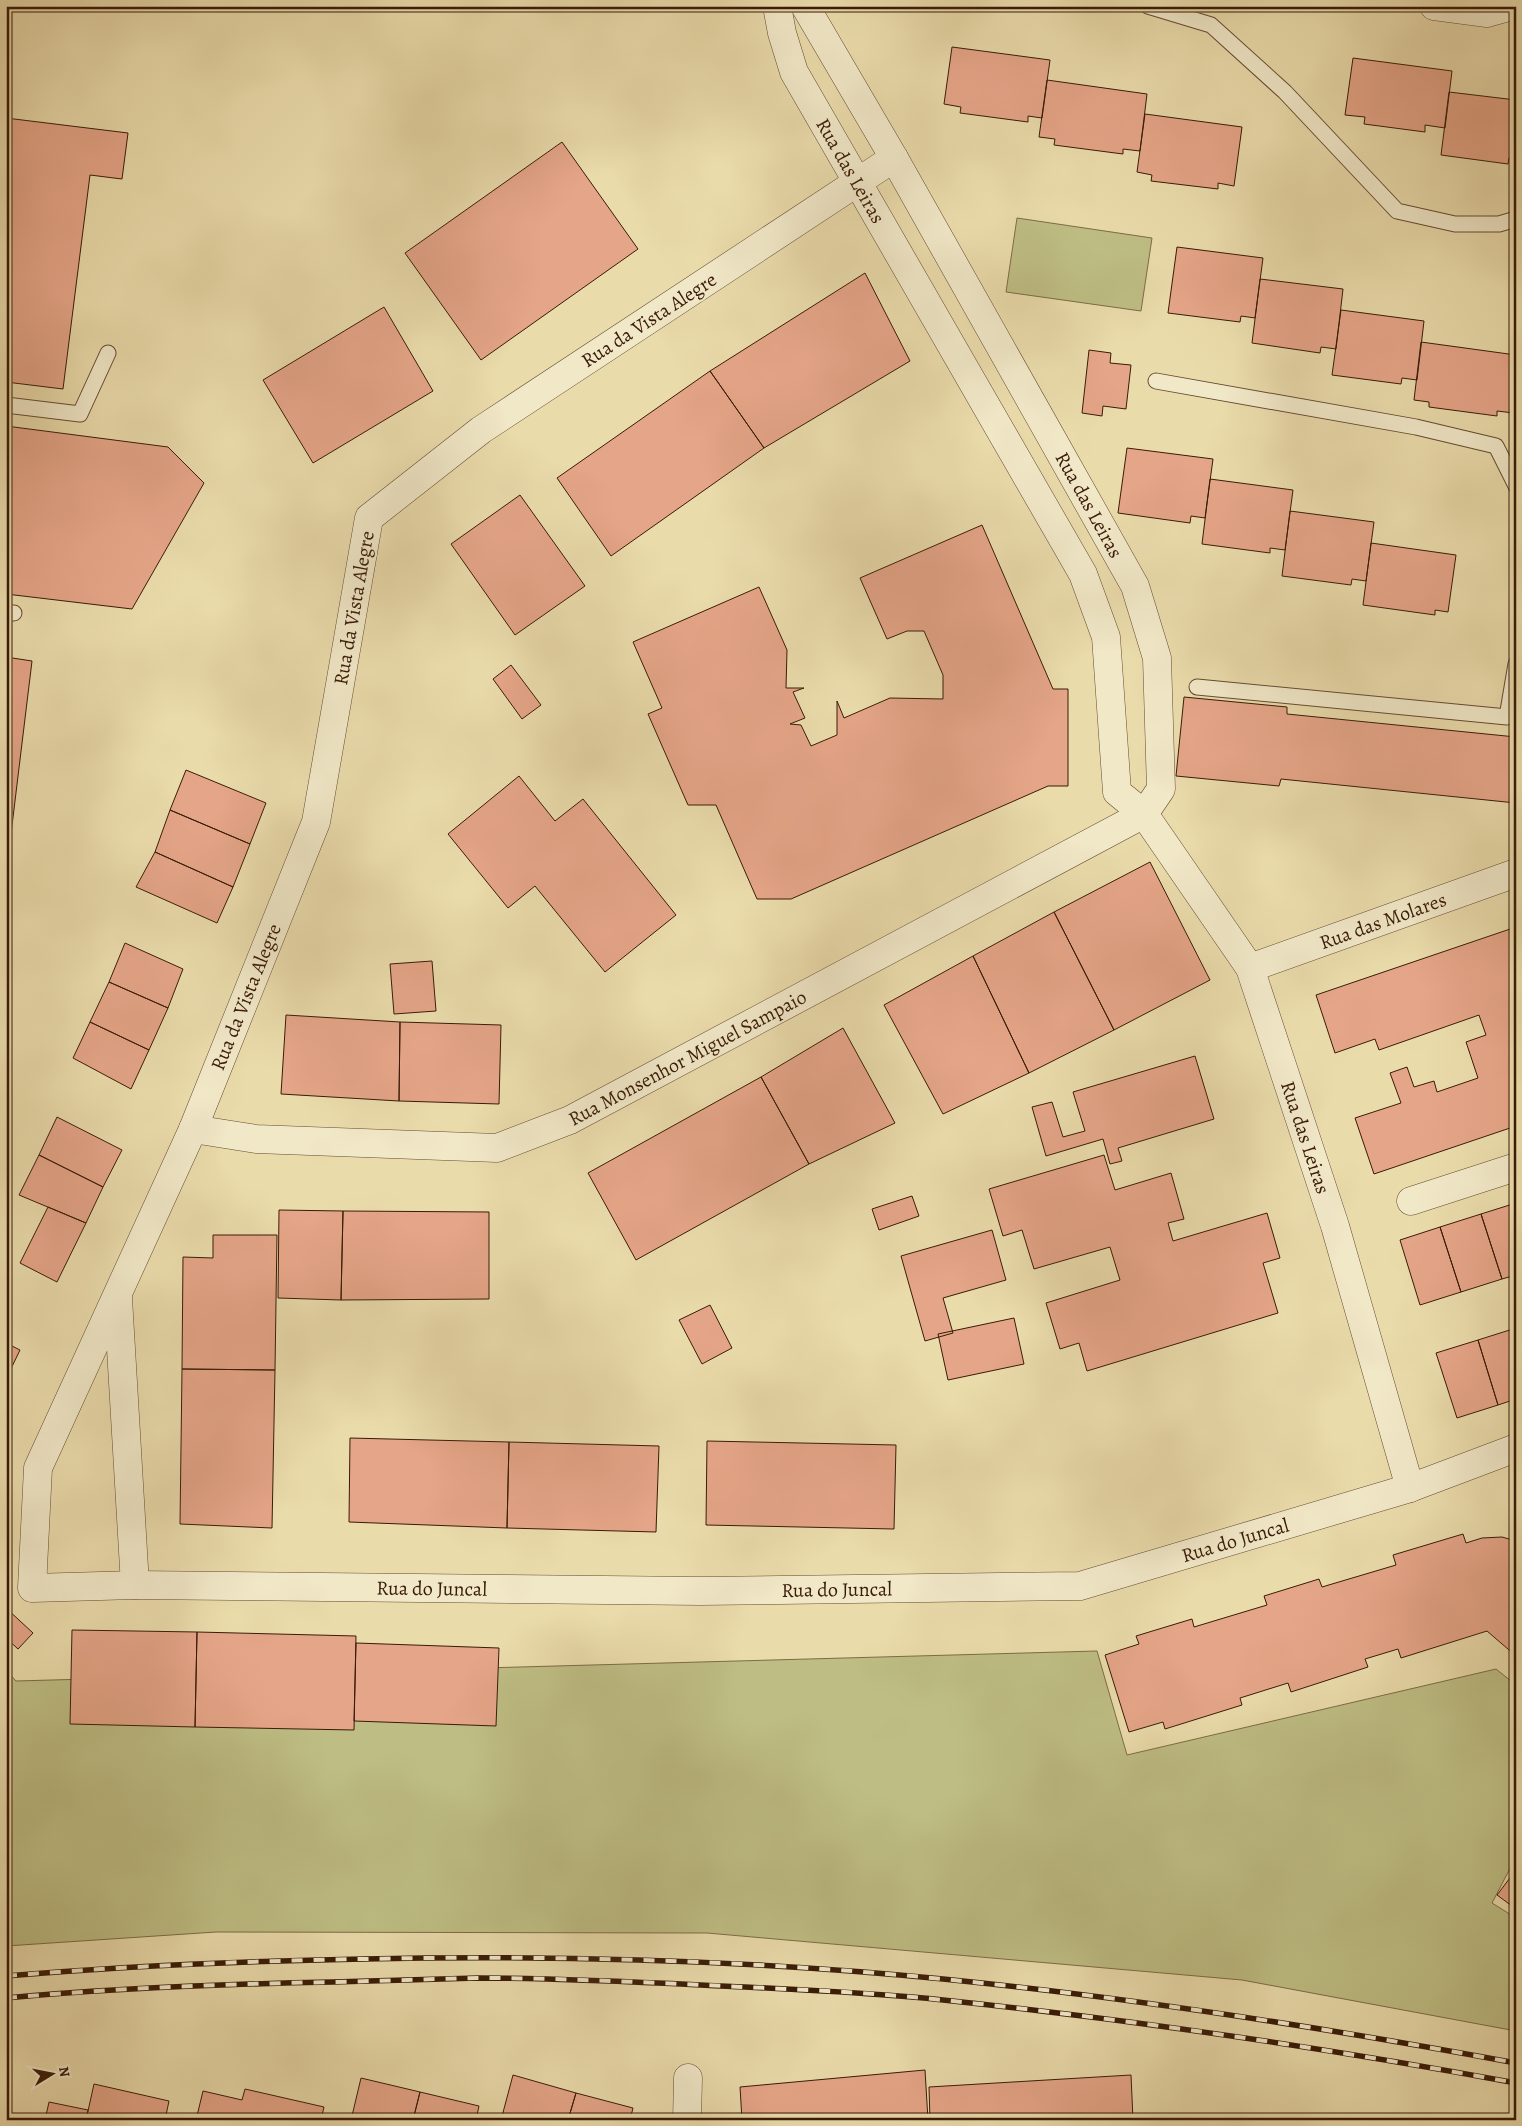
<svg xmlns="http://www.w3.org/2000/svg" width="1522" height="2126" font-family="Alegreya,serif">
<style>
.green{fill:#bebe84;stroke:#7c6c46}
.building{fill:#e5a588;stroke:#391b08}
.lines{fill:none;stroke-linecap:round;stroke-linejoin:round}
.lane-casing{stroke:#654b31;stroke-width:17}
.street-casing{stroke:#654b31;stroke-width:29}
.lane{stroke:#f1e8c8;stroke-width:15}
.street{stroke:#f1e8c8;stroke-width:28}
.rail-casing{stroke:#391b08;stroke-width:5.5}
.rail{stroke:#f1e8c8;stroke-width:4;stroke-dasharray:11;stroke-linecap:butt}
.labels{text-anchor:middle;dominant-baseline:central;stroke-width:4;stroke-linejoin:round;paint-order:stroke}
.street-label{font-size:20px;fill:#391b08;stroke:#f1e8c8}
</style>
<rect width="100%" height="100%" fill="#eadbab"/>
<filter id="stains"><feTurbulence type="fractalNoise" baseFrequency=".004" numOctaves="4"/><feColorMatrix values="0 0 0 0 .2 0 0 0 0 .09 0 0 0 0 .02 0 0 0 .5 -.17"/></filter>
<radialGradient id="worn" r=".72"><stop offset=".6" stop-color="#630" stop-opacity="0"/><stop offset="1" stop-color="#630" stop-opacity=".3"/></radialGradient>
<!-- green -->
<path class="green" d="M1017 218 1152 238 1141 311 1006 292Z
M1097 1651 1127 1755 1496 1669 1516 1685V1857L1492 1903 1516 1918V2031L1242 1980 707 1933 216 1932 6 1946V1670L16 1681Z"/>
<!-- building -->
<path class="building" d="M952 47 1050 60 1042 118 1028 116V122L960 113 961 107 944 104Z
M1353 58 1452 71 1445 128 1425 125V132L1364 124 1365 117 1345 115Z
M1047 80 1147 94 1140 151 1123 149V154L1054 145 1055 139 1039 137Z
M1449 92 1516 100V159L1509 158 1508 164 1441 155Z
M1145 114 1242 127 1234 186 1218 183V189L1151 181 1152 175 1137 172Z
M6 118 128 133 122 179 90 175 63 389 6 382Z
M562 142 638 249 481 360 405 253Z
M1177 247 1263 258 1255 318 1241 316 1240 322 1168 313Z
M865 273 910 361 764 448 710 371Z
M1260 279 1343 289 1336 349 1321 347 1320 353 1252 343Z
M384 307 433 391 313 463 263 380Z
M1341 310 1424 321 1417 380 1402 378 1401 384 1332 375Z
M1421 342 1516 355 1514 413 1497 411V416L1429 407V402L1414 400Z
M1089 350 1111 353 1110 363 1131 365 1126 409 1103 406 1102 416 1082 413Z
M710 371 764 448 611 556 557 478Z
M1516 399V435H1511Z
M6 426 168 447 204 483 132 609 6 594Z
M1127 448 1213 459 1205 518 1191 516 1190 523 1118 513Z
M1210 479 1293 490 1285 550 1270 548V553L1202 544Z
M520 495 585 586 515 635 451 544Z
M1290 511 1374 522 1366 581 1352 579 1351 585 1282 576Z
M982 525 1053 689H1068V786H1048L791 899H757L716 805H688L648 714 662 708 633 642 759 587 787 650 786 688H804L793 692 805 718 790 724 801 725 811 746 837 735V701L844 718 890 698 943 699V675L924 631H907L887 639 860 578Z
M1371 543 1456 555 1448 612 1435 610V615L1363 605Z
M6 657 32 661 6 875Z
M511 665 541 705 522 719 493 679Z
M1184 697 1287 707V714L1516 737V803L1281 779 1279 786 1176 776Z
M186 770 266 803 250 844 170 810Z
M519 776 555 821 583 799 676 915 605 972 535 886 508 908 448 834Z
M170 810 250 844 233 887 155 852Z
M155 852 233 887 217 923 136 887Z
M1150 862 1210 980 1114 1030 1054 912Z
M1054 912 1114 1030 1029 1073 973 956Z
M1516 927V1126L1374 1174 1355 1118 1401 1103 1390 1073 1407 1067 1414 1087 1434 1081 1437 1092 1478 1078 1466 1042 1486 1035 1479 1015 1379 1050 1375 1039 1335 1053 1316 995Z
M125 943 183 969 168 1008 109 982Z
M973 956 1029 1073 943 1114 884 1005Z
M432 961 436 1011 394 1014 390 964Z
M109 982 168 1008 149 1050 90 1022Z
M286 1015 400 1022 399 1101 281 1094Z
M90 1022 149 1050 131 1089 73 1058Z
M400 1022 501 1025 499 1104 399 1101Z
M843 1028 895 1123 809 1164 761 1077Z
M1195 1056 1214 1119 1118 1148 1122 1161 1110 1164 1103 1139 1046 1156 1032 1107 1052 1102 1063 1137 1085 1131 1073 1092Z
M761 1077 809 1164 636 1260 588 1173Z
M57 1117 122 1150 103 1187 39 1155Z
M39 1155 103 1187 86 1223 19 1195Z
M1104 1155 1115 1190 1171 1173 1184 1219 1168 1223 1173 1241 1267 1213 1280 1258 1263 1263 1278 1313 1087 1371 1079 1343 1060 1349 1046 1303 1120 1280 1110 1247 1034 1269 1022 1230 1003 1236 989 1189Z
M912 1196 919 1216 879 1230 872 1209Z
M1516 1203V1275L1502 1279 1481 1214Z
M48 1207 86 1223 57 1282 20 1263Z
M279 1210 343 1211 341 1300 278 1298Z
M343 1211 489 1212V1299L341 1300Z
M1481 1214 1502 1279 1461 1292 1440 1227Z
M1440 1227 1461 1292 1420 1305 1400 1240Z
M992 1230 1006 1280 943 1298 953 1333 925 1341 901 1256Z
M213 1235H277L275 1370 182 1369 183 1257 213 1258Z
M710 1305 732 1348 702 1364 679 1320Z
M1014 1318 1024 1364 948 1380 938 1334Z
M1516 1328V1399L1498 1405 1478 1340Z
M1478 1340 1498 1405 1457 1418 1436 1353Z
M6 1343 20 1350 6 1379Z
M182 1369 275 1370 272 1528 180 1524Z
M350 1438 509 1442 507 1528 349 1522Z
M707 1441 896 1445 894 1529 706 1525Z
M509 1442 659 1446 656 1532 507 1528Z
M1463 1534 1466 1543 1482 1538 1502 1537 1516 1541V1656L1487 1631 1401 1658 1398 1649 1365 1659 1368 1667 1291 1692 1288 1683 1240 1698 1242 1705 1165 1729 1163 1722 1129 1732 1105 1655 1139 1644 1136 1636 1192 1619 1194 1627 1267 1605 1264 1596 1319 1579 1322 1587 1396 1565 1393 1555Z
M6 1608 33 1633 18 1649 6 1638Z
M72 1630 197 1632 195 1727 70 1724Z
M197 1632 356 1636 354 1730 195 1727Z
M356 1643 499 1648 496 1726 354 1721Z
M1516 1870V1909L1497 1895Z
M925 2070 928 2120H742L740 2087Z
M513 2075 576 2093 568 2120H501Z
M1131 2075 1133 2120H930L929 2087Z
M361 2078 420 2092 413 2120H351Z
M94 2084 169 2101 165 2120H86Z
M245 2089 324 2107 321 2120H196L203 2091 242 2100Z
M420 2092 479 2106 476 2120H413Z
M576 2093 633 2108 630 2120H568Z
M49 2102 88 2110 86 2120H45Z"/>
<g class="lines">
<!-- lane casing -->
<g class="lane-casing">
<path id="lane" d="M1148 6 1211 25 1285 92 1397 211 1455 224H1499L1516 219
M1156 381 1416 427 1496 446 1516 486
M6 405 80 414 108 353
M6 613H14
M1197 687 1507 717 1516 664"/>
</g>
<!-- street casing -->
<g class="street-casing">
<g id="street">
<path id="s1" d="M777 6 782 33 794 72 1083 574 1106 637 1117 792 1144 814 1250 968 1335 1226 1410 1488"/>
<path d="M1434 6 1487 13 1512 6"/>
<path id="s2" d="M894 158 481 430 369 518 316 822 193 1129 38 1468 32 1588 135 1585 700 1591 1080 1586 1410 1488 1516 1448"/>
<path id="s3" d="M1250 968 1516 873"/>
<path id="s4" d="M193 1129 256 1139 497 1148 570 1120 1144 814 1161 789 1157 658 1135 586 894 158 805 6"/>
<path d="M1411 1201 1516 1167"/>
<path d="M118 1298 135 1585"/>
<path d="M687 2120 688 2078"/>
</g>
</g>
<!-- lane -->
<use href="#lane" class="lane"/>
<!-- street -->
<use href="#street" class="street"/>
<!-- rail casing -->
<g class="rail-casing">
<path id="rail" d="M6 1976C125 1966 245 1961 364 1959 557 1955 750 1960 943 1979 1135 1998 1326 2028 1516 2063
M6 1998C115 1988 224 1984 333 1982 382 1981 430 1979 478 1978 567 1978 656 1983 745 1987 811 1990 877 1993 943 2000 1135 2020 1326 2048 1516 2083"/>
</g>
<!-- rail -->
<use href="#rail" class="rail"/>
</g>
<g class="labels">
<!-- street labels -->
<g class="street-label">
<text stroke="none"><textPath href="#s1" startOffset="182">Rua das Leiras</textPath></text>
<text transform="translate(649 320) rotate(-33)">Rua da Vista Alegre</text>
<text transform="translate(1089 505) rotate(61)">Rua das Leiras</text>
<text transform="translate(354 608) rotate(-80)">Rua da Vista Alegre</text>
<text stroke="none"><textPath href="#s3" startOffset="141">Rua das Molares</textPath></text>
<text transform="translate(246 997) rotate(-68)">Rua da Vista Alegre</text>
<text stroke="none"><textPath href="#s4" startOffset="516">Rua Monsenhor Miguel Sampaio</textPath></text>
<text stroke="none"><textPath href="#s1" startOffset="1270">Rua das Leiras</textPath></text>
<text stroke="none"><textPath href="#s2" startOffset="2979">Rua do Juncal</textPath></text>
<text stroke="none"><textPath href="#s2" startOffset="2169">Rua do Juncal</textPath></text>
<text stroke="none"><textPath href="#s2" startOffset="2574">Rua do Juncal</textPath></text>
</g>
</g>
<!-- margin -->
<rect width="1522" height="2126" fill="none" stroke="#eadbab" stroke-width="25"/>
<rect x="8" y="8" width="1507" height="2111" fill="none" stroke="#391b08" stroke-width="2.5"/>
<rect x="12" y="12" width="1497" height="2101" fill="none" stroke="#391b08"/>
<!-- north arrow -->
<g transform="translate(52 2074) rotate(80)" stroke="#f1e8c8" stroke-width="4" paint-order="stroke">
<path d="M0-4L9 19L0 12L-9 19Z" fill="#391b08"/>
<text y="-8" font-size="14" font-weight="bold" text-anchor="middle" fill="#391b08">N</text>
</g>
<rect width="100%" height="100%" filter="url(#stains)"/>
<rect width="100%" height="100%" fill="url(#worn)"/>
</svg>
